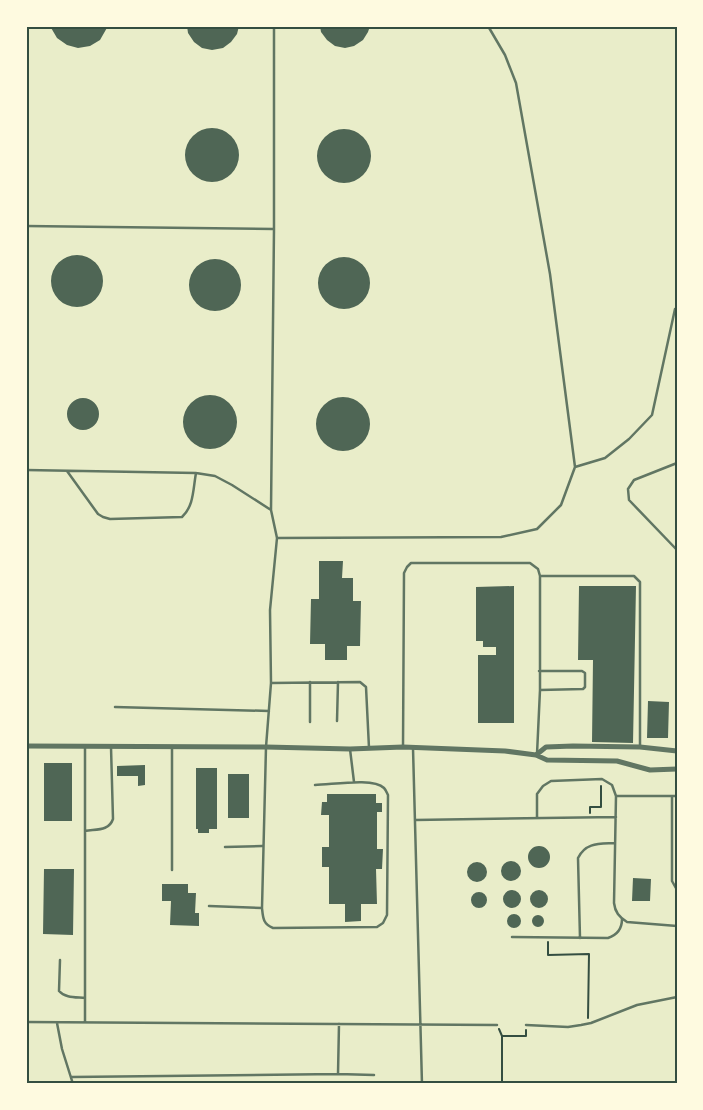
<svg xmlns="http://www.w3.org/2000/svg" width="703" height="1110" font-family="'Source Serif 4',serif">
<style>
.building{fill:#4f6655}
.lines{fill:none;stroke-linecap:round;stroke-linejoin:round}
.path{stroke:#344e41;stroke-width:2}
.service{stroke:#617663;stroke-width:2.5}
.minor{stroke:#617663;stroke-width:5}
.neatline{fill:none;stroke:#344e41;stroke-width:2}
</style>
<rect width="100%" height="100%" fill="#e9edc9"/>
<!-- building -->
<path class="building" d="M50 26H108L100 40 90 46 78 48 67 45 57 38Z
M187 26H239L237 34 231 42 223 48 212 50 202 48 194 42 188 33Z
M320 26H370L368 32 363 40 354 46 345 48 335 46 327 40 321 32Z
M185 155a27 27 0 1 1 54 0a27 27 0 1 1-54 0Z
M317 156a27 27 0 1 1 54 0a27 27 0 1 1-54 0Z
M51 281a26 26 0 1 1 52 0a26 26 0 1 1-52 0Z
M318 283a26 26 0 1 1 52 0a26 26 0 1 1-52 0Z
M189 285a26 26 0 1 1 52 0a26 26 0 1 1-52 0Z
M183 422a27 27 0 1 1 54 0a27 27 0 1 1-54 0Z
M316 424a27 27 0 1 1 54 0a27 27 0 1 1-54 0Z
M67 414a16 16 0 1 1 32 0a16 16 0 1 1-32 0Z
M319 561H343L342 578H353V601H361L360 646H347V660H325V644H310L311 599H319Z
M514 586V723H478V655H496V647H483V641H476V587Z
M579 586H636L633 743 592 742 593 660H578Z
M648 701 669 702 668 738H647Z
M44 763H72V821H44Z
M145 765V785L138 786V776H117V766Z
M196 768H217V829H209V833H198V829H196Z
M228 774H249V818H228Z
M327 794H376V803H382V812H377V849H383L382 869H376L377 904H361V921L345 922V904H329V867H322V847H329V815H321L322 802H327Z
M528 857a11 11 0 1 1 22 0a11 11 0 1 1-22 0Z
M501 871a10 10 0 1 1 20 0a10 10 0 1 1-20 0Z
M467 872a10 10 0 1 1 20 0a10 10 0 1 1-20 0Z
M44 869H74L73 935 43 934Z
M633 878 651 879 650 901H632Z
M162 884H188V893H196L195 913H199V926L170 925 171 901H162Z
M503 899a9 9 0 1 1 18 0a9 9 0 1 1-18 0Z
M530 899a9 9 0 1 1 18 0a9 9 0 1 1-18 0Z
M471 900a8 8 0 1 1 16 0a8 8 0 1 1-16 0Z
M507 921a7 7 0 1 1 14 0a7 7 0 1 1-14 0Z
M532 921a6 6 0 1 1 12 0a6 6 0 1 1-12 0Z"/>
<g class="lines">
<!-- path -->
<path class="path" d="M590 813V807H601V786
M548 942V955L589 954 588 1018
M499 1029 502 1036V1084
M502 1036H526V1030"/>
<!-- service -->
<path class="service" d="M26 226 274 229
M677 463 634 480 628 489 629 500 677 550
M575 467 605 458 629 439 652 415 675 309
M26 470 196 473 215 476 232 485 271 510 277 538 270 610 271 683 266 747 262 908 209 906
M67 471 98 514 103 517 110 519 182 517C194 506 193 489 196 473
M271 510 274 229V26
M277 538 501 537 537 529 561 505 575 467 550 274 516 83 505 55 488 26
M540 576H634L640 582V747
M539 671H582L585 673V687L583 689 540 690
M310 682V722
M271 683 360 682 366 687 369 748
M115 707 269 711
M337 721 338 682
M85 747V1022
M403 747 404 573 407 567 411 563H530L538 569 540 576V690L537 754
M172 748V870
M413 748 422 1084
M350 749 354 782
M616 796H672
M677 796H672V881L677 890
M537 818V794L543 786 551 781 602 779 612 785 616 796 614 903C615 912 619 917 627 922L677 926
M415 820 616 817
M85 831C97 829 109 831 113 819L111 747
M225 847 262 846
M262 908C263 918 263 924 273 928L377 927 383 923 387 915 388 795C387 793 386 790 384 788 373 777 331 785 315 785
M512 937 608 938C617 935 622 929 622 919
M580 938 578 858C586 842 600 844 615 843
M60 960 59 991C65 998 76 997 85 998
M26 1022 497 1025
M57 1023 62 1049 73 1084
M526 1025 568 1027 581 1025 591 1023 637 1005 677 997
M338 1074 339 1024
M72 1077 338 1074 374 1075"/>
<!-- minor -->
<path class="minor" d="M26 746 266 747 350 749 403 747 505 751 536 755 547 760 617 761 650 770 677 769
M536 755 546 747 573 746 640 747 677 751"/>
</g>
<!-- border -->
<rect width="703" height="1110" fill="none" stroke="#fefae0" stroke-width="55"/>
<rect x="28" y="28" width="648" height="1054" class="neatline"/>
</svg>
